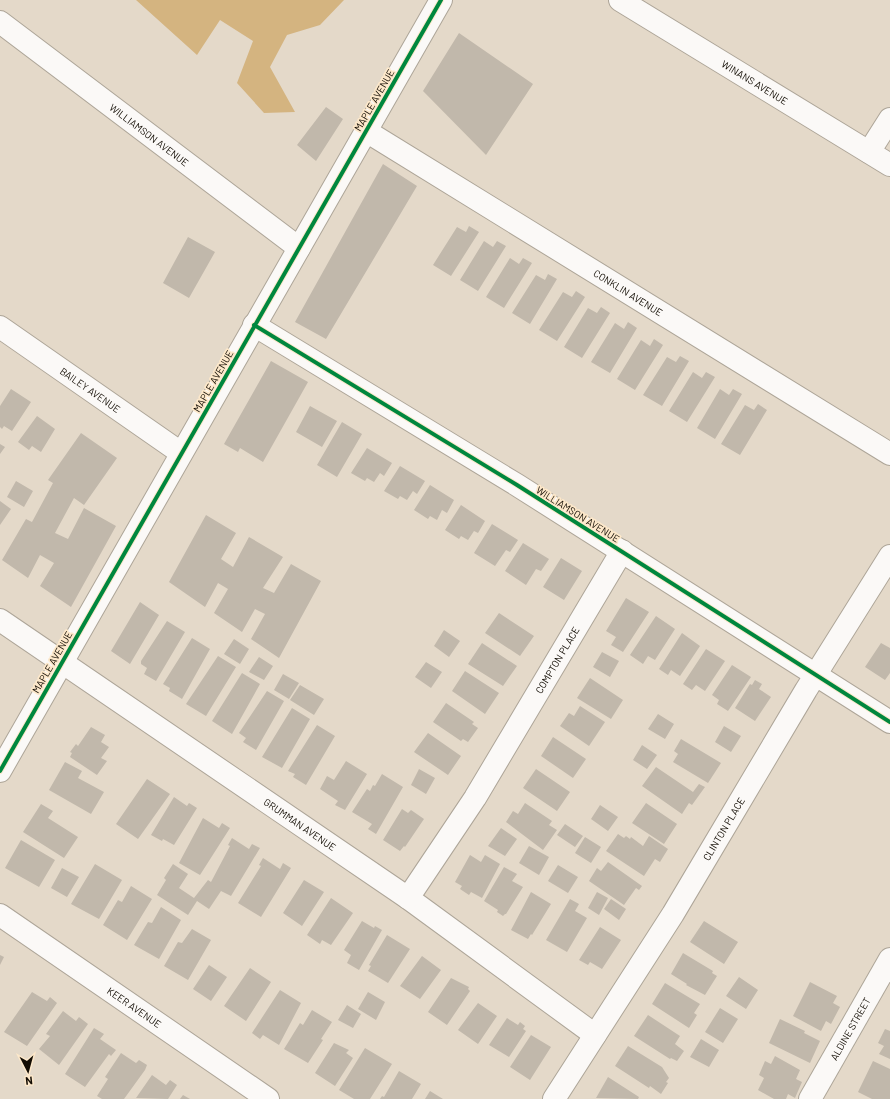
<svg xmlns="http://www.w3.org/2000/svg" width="890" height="1099" font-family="Barlow,sans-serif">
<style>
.forest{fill:#d4b480}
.building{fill:#c1b8ab}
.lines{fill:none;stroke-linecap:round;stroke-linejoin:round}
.minor-casing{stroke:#ada598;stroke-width:24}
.minor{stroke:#fbf9f7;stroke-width:22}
.cycleway-casing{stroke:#fde8ca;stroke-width:6}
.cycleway{stroke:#00873e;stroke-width:4}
.labels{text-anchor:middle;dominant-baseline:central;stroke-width:3.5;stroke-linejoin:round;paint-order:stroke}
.street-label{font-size:10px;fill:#120c03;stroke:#fde8ca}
</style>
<rect width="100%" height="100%" fill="#e4d9c9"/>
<!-- forest -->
<path class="forest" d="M136 0H344L320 25 287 35 270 67 295 112 264 113 237 83 253 41 220 20 197 55Z"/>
<!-- building -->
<path class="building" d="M459 33 533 84 486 155 423 91Z
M326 107 343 119 316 161 297 145Z
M383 164 417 186 326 339 295 322Z
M469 226 479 232 451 276 433 265 457 227 466 232Z
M188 237 215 252 189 298 163 283Z
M484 241 493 247 497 241 506 246 478 291 460 280Z
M510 258 519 264 523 258 532 263 504 308 486 297Z
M548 274 557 279 530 324 512 313 536 275 545 280Z
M576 291 585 297 557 341 539 330 563 292 572 297Z
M601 307 610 313 582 358 564 347 588 308 597 313Z
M628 322 637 328 610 373 591 362 615 323 624 329Z
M654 339 663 345 635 390 617 379 641 340 650 346Z
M680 356 689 361 662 406 643 395 667 357 676 362Z
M271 361 308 382 263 462 240 448 238 452 224 444Z
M693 372 702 378 706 372 715 377 687 422 669 411Z
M11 389 31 402 12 431 4 426 2 429 0 427V406Z
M720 389 729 395 733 389 742 394 715 439 697 428Z
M758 404 767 410 740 455 721 444 745 405 754 410Z
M310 406 337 421 322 447 296 432Z
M37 416 55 429 41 452 32 446 29 450 18 442Z
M342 422 362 434 337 477 317 465Z
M81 433 117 458 84 505 74 498 55 533 68 539 84 508 116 526 71 607 40 586 54 563 40 555 28 578 2 560 26 519 32 522 53 483 48 480Z
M0 444 5 447 0 454Z
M367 448 392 463 384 476 380 473 374 482 367 478 365 481 351 473Z
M400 466 425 481 417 494 413 491 407 500 400 496 398 499 384 491Z
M16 481 33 491 24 507 7 497Z
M430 485 454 500 447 513 442 510 437 520 430 516 428 519 414 510Z
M0 501 11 509 0 525Z
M461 505 485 521 478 533 474 531 468 540 461 536 459 539 445 530Z
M206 515 236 533 221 559 233 567 249 537 283 557 263 588 274 593 291 564 321 581 279 658 251 639 265 614 255 609 242 632 214 613 228 589 218 583 205 607 169 582Z
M492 524 518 540 510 552 506 550 495 566 474 553Z
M523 543 549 559 541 571 536 569 526 585 505 571Z
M561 558 582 571 564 600 543 587Z
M626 598 649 612 623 652 611 645 616 637 606 631Z
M140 602 159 615 130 664 111 651Z
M499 613 534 636 520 656 485 633Z
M656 616 675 629 655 660 648 656 643 664 630 655Z
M167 621 185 632 156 681 144 674 147 668 141 664V661Z
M444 630 460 641 449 657 434 646Z
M682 633 700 646 680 676 671 670 668 675 659 669Z
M192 638 210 649 182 699 169 691 170 688 163 684Z
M234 639 249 649 240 664 224 654Z
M482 643 517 666 503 686 468 664Z
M881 643 890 648V673L885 680 865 667Z
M706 649 725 661 705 691 696 685 692 690 683 684Z
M602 652 619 661 610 677 593 667Z
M218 656 236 667 206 716 186 704Z
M259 657 273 666 264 680 249 672Z
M426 662 442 672 431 688 415 677Z
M732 665 751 677 728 711 717 704 719 700 712 695Z
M465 671 499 693 485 714 452 691Z
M242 673 260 684 232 734 212 721Z
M283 674 299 683 289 699 274 690Z
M590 678 623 700 611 719 577 698Z
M755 680 762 684 759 689 771 697 755 721 735 708 750 684 752 685Z
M300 685 324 699 314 715 290 700Z
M267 691 284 701 256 750 243 742 246 738 239 733Z
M446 703 474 722 472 724 478 728 468 742 463 739 461 741 433 722Z
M580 706 605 722 589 746 560 726 569 713 574 716Z
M292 708 310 719 282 768 262 757Z
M658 714 674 724 665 739 648 729Z
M317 725 335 736 306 785 293 777 295 774 288 771Z
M724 726 741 736 731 752 715 742Z
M91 727 105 735 101 742 109 747 101 758 107 761 97 775 70 757 72 753 70 752 76 744 78 746Z
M428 733 461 756 448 775 414 752Z
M553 737 586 759 573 778 541 756Z
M681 739 721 763 708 783 673 762 678 754 674 751Z
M642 745 657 755 647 769 633 760Z
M346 761 367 774 345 810 335 805 338 801 320 789 327 776 334 780Z
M65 762 82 771 78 778 104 792 91 814 49 790Z
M656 767 693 792 699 784 705 787 692 805 689 803 682 814 642 786Z
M419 769 435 778 426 794 411 785Z
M536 769 570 792 557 811 523 788Z
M382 774 403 787 376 834 368 829 372 824 352 812 367 789 370 791 373 785 375 786Z
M147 779 170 794 138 839 116 824Z
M174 797 187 806 189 803 197 808 174 845 163 839 162 841 151 835Z
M525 803 552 821 549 825 557 830 543 850 506 822 513 811 518 814Z
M646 803 677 824 664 844 632 823Z
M41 804 53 811 48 818 78 837 64 858 23 832Z
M600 805 618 817 608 831 591 819Z
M402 809 408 813 411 810 424 819 405 847 404 846 400 851 383 840Z
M203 818 219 828 222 823 230 828 200 875 179 863Z
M565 824 583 836 575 847 557 835Z
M501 828 517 839 505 856 488 846Z
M618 834 624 838 626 836 630 839 631 837 643 846 649 836 668 849 660 862 655 859 644 876 606 851Z
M585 837 601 847 591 863 575 853Z
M232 838 249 849 252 844 260 848 231 896 221 891 209 909 197 901 188 915 157 895 166 880 164 878 173 864 188 874 179 888 194 898 208 880 211 882 230 846 228 845Z
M21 840 55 860 39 887 5 868Z
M529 846 549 857 539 875 519 863Z
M470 855 481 862 485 855 500 864 482 898 471 892 469 895 460 889 462 886 455 882Z
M263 858 280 869 283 863 291 868 261 917 238 903 261 866 259 865Z
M608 862 642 886 639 890 636 888 624 905 589 881 597 868 601 871Z
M95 864 122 880 99 919 71 904Z
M558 865 578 877 568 893 548 881Z
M504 867 517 874 512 881 523 887 506 914H505L503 916 497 912 498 910 484 901Z
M62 868 79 877 67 897 51 888Z
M304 880 324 892 302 926 283 913Z
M131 886 152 899 127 940 103 925 118 900 122 902Z
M531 892 551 904 532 935 531 934 528 939 511 930Z
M597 892 608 898 599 915 588 908Z
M331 898 353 913 331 945 322 940 320 944 307 935Z
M570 899 579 904 575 911 587 918 567 952 546 940Z
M611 899 626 909 619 920 604 909Z
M161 907 181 920 159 959 134 945 148 922 152 923Z
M362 921 374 928 375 926 382 930 359 970 347 963 351 955 344 950Z
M704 921 738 942 724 964 690 942Z
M600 927 621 940 602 969 590 962 588 965 579 960Z
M192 929 211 940 188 980 164 966 178 942 182 943Z
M387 935 410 949 388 983 368 971 371 966 369 965Z
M683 953 713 971 712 973 717 976 705 995 686 985 687 984 671 974Z
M0 955 4 957 0 965Z
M422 956 441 970 420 999 400 986Z
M209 965 227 977 211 1001 193 989Z
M250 968 271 982 246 1021 224 1006Z
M739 977 758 990 746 1009 726 996Z
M451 978 469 987 468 989 470 991 447 1025 428 1012Z
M810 982 837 996 833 1003 840 1007 831 1024 826 1021 821 1031 793 1016Z
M665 983 700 1004 694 1013 697 1015 689 1028 652 1004Z
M280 990 301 1003 279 1045 263 1035 260 1039 252 1033Z
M32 992 47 1001 50 997 57 1003 27 1046 4 1032Z
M368 992 385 1002 376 1020 358 1009Z
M478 1003 497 1016 478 1044 458 1030Z
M347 1005 361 1014 353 1028 338 1020Z
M720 1008 738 1019 723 1043 705 1032Z
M312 1010 332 1022 321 1039 323 1040 308 1063 284 1049 300 1023 303 1025Z
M63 1011 76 1021 79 1017 88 1024 59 1065 39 1049 50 1036 46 1034Z
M648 1015 680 1036 675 1044 684 1051 677 1061 671 1058 670 1059 634 1036Z
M507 1018 518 1025 520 1022 525 1026 523 1029 526 1031 509 1057 489 1045Z
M780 1019 805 1031 804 1033 820 1041 810 1063 769 1043Z
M94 1028 104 1034 100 1039 116 1050 111 1056 109 1054 85 1087 65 1074Z
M885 1029 890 1031V1059L879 1054 884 1046 878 1043Z
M531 1035 551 1047 530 1080 510 1067Z
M701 1039 719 1050 709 1067 690 1057Z
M334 1043 349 1050 346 1053 353 1058 335 1086 315 1073Z
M628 1046 662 1067 669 1078 666 1082 668 1083 661 1094 650 1086 649 1088 615 1066Z
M365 1048 392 1064 370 1099H354L339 1090Z
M121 1053 136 1063 139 1060 147 1065 145 1070 124 1099H102L97 1096 108 1079 105 1077Z
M775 1056 800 1070 796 1079 802 1082 795 1098 788 1094 786 1099H774L758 1090 764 1078 759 1075 765 1061 771 1064Z
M873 1061 890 1069V1099H872L858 1092Z
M399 1071 421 1084 412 1099H380L382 1096 384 1097Z
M152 1075 166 1085 170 1080 177 1085 168 1099 136 1098Z
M608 1077 639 1097 638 1099 596 1098Z
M430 1091 443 1099H425Z
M183 1095 190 1099H180Z"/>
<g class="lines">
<!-- minor casing -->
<g class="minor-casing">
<g id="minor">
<path id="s1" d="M620 0 890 165"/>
<path id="s2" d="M0 22 299 248"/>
<path id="s3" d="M366 131 890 454"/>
<path d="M869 152 890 119"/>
<path d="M254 325 517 485 890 722"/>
<path id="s4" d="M0 327 181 453"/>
<path id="s5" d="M0 620 408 898 595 1035"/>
<path d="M0 771 441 0"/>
<path id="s6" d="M408 898 475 798 622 551"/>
<path id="s7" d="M0 915 268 1099"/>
<path id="s8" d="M554 1099 673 914 806 690 890 556"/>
<path id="s9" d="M810 1099 890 959"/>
</g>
</g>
<!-- minor -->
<use href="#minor" class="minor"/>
<!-- cycleway casing -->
<g class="cycleway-casing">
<path id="cycleway" d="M254 325 517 485 890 722
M0 771 441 0"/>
</g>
<!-- cycleway -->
<use href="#cycleway" class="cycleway"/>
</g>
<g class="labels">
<!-- street labels -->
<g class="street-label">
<text stroke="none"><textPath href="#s1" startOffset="158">WINANS AVENUE</textPath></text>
<text transform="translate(374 100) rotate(-60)">MAPLE AVENUE</text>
<text stroke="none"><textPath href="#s2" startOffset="187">WILLIAMSON AVENUE</textPath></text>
<text stroke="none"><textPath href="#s3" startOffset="308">CONKLIN AVENUE</textPath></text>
<text transform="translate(213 381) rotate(-60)">MAPLE AVENUE</text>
<text stroke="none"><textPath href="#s4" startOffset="110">BAILEY AVENUE</textPath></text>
<text transform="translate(578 514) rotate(32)">WILLIAMSON AVENUE</text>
<text stroke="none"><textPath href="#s6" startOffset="281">COMPTON PLACE</textPath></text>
<text transform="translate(52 662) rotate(-60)">MAPLE AVENUE</text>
<text stroke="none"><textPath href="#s5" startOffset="363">GRUMMAN AVENUE</textPath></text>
<text stroke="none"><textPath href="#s8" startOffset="319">CLINTON PLACE</textPath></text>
<text stroke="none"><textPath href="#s7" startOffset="163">KEER AVENUE</textPath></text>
<text stroke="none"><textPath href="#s9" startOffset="81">ALDINE STREET</textPath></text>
</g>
</g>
<!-- north arrow -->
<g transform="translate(28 1071) rotate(174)" stroke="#fde8ca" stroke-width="3" paint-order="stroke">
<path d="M0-3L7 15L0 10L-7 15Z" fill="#120c03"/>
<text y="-6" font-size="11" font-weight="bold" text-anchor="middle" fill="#120c03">N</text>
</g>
</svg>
